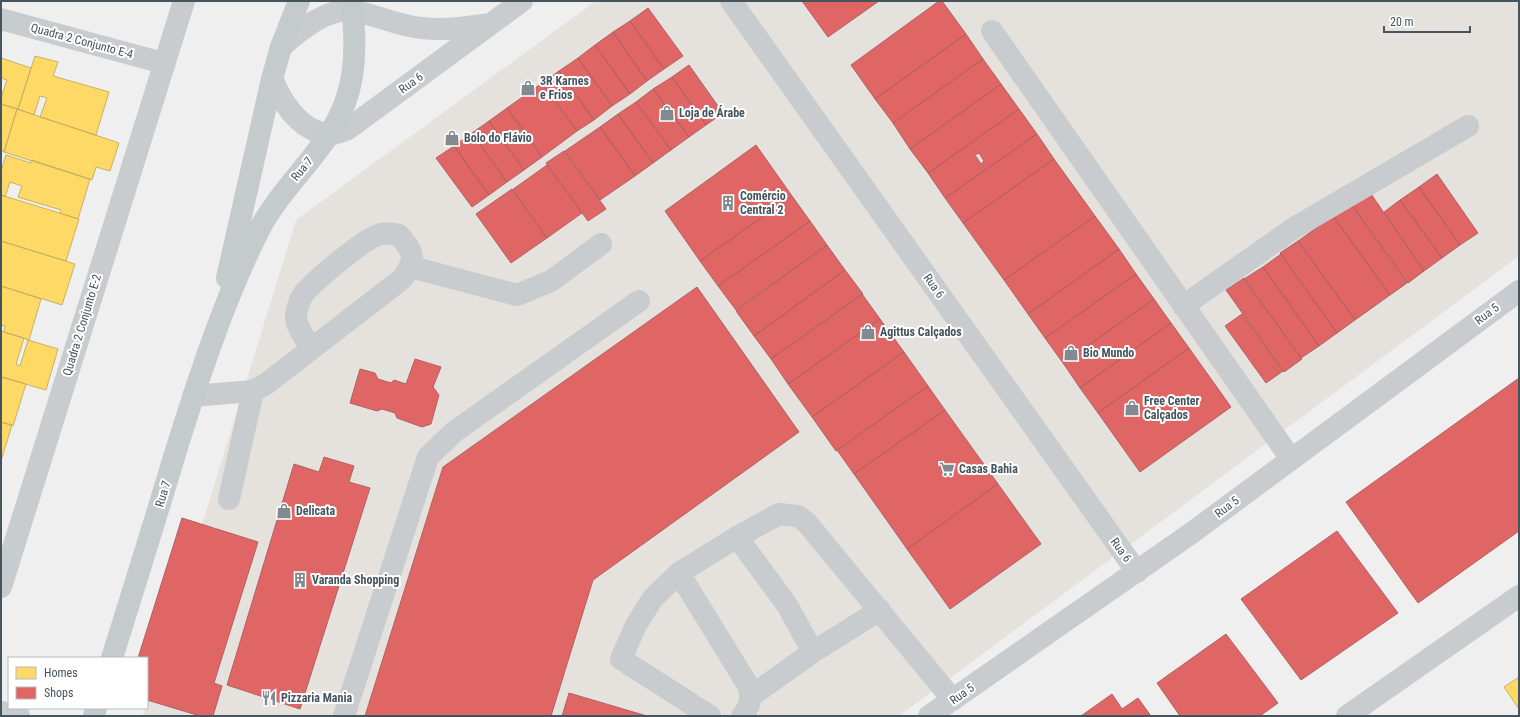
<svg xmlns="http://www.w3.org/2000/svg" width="1520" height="717" font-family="'Roboto Condensed',sans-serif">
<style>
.commercial{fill:#e5e1dc}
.homes{fill:#ffd966;stroke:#c7b163}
.shops{fill:#e06666;stroke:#b26163;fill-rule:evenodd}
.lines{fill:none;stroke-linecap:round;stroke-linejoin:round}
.minor{stroke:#c8ccce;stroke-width:22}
.major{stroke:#c5cacc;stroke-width:22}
.labels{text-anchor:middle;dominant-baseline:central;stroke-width:4;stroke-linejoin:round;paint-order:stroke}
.street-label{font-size:12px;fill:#45545d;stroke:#fff}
.poi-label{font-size:12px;font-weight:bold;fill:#45545d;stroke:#fff;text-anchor:start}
</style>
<rect width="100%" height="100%" fill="#f0efef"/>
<!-- commercial -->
<path class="commercial" d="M596 1H1519V256L899 716H143L145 708H147V703L296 220Z"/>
<!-- homes -->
<path class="homes" d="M35 56 58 62 53 76 109 92 96 135 40 117 47 98 40 96 34 115 18 109Z
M1 58 31 68 18 109 1 104V98L7 80 2 78 1 81Z
M1 104 17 109 4 152 1 151Z
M17 109 119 143 110 171 96 167 92 180 4 152Z
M6 155 31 163 32 160 90 179 78 219 60 213 61 210 18 197 22 186 10 182 5 197 1 195V171Z
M1 195 79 219 66 261 1 241Z
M1 241 75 264 62 305 1 286Z
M1 286 41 299 29 340 4 332 5 326 1 325Z
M1 331 24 338 16 364 20 366 28 340 58 349 46 390 1 377Z
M3 377 26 384 13 426 1 422V381Z
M1 422 12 425 1 461Z
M1519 677V709L1504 687Z"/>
<!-- shops -->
<path class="shops" d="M802 1H879L828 37Z
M939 1H942L966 34 875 99 851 65Z
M648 8 683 56 664 69 630 21Z
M630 21 664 69 647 81 613 32Z
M613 32 647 81 630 94 595 45Z
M966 34 983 59 893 123 875 99Z
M595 45 630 94 612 106 578 58Z
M578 58 612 106 594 120 559 71Z
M983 59 1001 84 910 149 893 123Z
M689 65 723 113 706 125 672 77Z
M559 71 594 120 577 131 542 83Z
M672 77 706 125 689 137 653 89Z
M542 83 577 131 542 157 507 108Z
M1001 84 1019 109 928 173 910 149Z
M653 89 689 137 671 150 636 102Z
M636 102 671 150 653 163 618 114Z
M507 108 542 157 524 170 489 121Z
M1019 109 1037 134 945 198 928 173ZM979 153 984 161 981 164 975 155Z
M618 114 653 163 635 176 600 127Z
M489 121 524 170 507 182 472 133Z
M600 127 635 176 600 200 565 151Z
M472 133 507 182 489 195 454 146Z
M1037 134 1054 159 963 223 945 198Z
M756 145 792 196 700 261 665 211Z
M454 146 489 195 472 207 436 158Z
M564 151 606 209 588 221 546 163Z
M1054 159 1095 216 1004 280 963 223Z
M547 165 582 213 547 238 512 190Z
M1437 174 1478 233 1460 245 1419 187Z
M1419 187 1460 245 1442 258 1400 200Z
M512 189 547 238 511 263 476 214Z
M1369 191 1424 271 1408 283 1351 204Z
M792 196 810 221 718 286 700 261Z
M1400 200 1442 258 1424 271 1384 212Z
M1351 204 1407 283 1390 295 1333 216Z
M1095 216 1119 249 1028 314 1004 280Z
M1333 216 1390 295 1355 320 1298 241Z
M810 221 827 245 736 310 718 286Z
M1298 241 1355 320 1337 333 1280 253Z
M827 245 845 270 754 336 736 311Z
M1119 249 1136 274 1045 338 1028 314Z
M1281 254 1337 333 1319 346 1263 267Z
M1263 267 1319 346 1301 358 1244 279Z
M845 270 863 294 771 359 754 336Z
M1136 274 1154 299 1063 363 1045 338Z
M1244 278 1302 359 1284 372 1226 290Z
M697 287 799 432 593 580 551 716H365L443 467Z
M862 294 880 319 788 384 771 359Z
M1154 299 1171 323 1080 388 1063 363Z
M1242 314 1283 371 1266 383 1225 326Z
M880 319 904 352 812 417 788 384Z
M1171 323 1189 348 1098 413 1080 388Z
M1189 348 1231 407 1140 472 1098 413Z
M904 352 928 386 836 451 812 417Z
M415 359 441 367 433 387 439 395 431 424 422 427 397 418 395 413 382 409 377 411 350 403 360 369 375 373 378 379 391 383 394 380 406 384Z
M1519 378V531L1418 603 1346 502Z
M928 386 945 410 854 474 837 450Z
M945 410 998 484 907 549 854 474Z
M324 457 354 466 349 482 370 488 300 709 227 685 294 464 319 472Z
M998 484 1041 544 950 609 907 549Z
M182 518 258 542 214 683 222 686 213 716H200L147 700V658H138Z
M1337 531 1398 613 1301 680 1241 599Z
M1226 634 1278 703 1260 716H1180L1157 683Z
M569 693 647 716H562Z
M1112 694 1122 709 1138 698 1151 716H1081Z"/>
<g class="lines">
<!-- minor -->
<path class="minor" d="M731 1 1137 572
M1 19 163 63
M992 31 1291 459
M281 47C299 31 327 7 354 11 377 15 398 26 422 28 445 31 468 27 490 24
M272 79C282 102 300 131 328 134 335 135 342 131 348 129L522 1
M411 267 517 295 551 281 601 244
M1183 306 1294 228 1468 126
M193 396 253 391 266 384 402 279C417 259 414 253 399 235 392 234 385 232 378 235 361 241 317 279 305 292 300 298 297 308 296 315 295 326 306 339 311 348
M229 499 253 391
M737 537 787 605 813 652 880 610
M679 573 749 687C752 699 750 706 742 716
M1 587 184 1
M751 696 813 652
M1 712 19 716
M344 716 428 457 454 432 639 301
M710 716 621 659 636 625 653 598 679 573 737 537 779 514 798 516 807 523 953 700
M929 716 1193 532 1519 291
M1347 716 1519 596"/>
<!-- major -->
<path class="major" d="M227 278 272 79 281 47 299 1
M112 658C133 591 154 524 174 457 198 380 223 302 259 230 282 185 328 150 345 103 357 71 356 35 351 1
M94 716 96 708"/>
</g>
<!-- icons -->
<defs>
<g id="shop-bare" transform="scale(1.2)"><path d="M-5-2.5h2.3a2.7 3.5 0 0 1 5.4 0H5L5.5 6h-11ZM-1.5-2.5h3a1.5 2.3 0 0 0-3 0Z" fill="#818a90" stroke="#fff" stroke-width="2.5" paint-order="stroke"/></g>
<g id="building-bare" transform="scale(1.2)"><path d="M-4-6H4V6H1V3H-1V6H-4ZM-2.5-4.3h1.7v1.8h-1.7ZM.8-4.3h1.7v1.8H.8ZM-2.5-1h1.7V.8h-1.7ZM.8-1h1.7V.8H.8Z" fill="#818a90" stroke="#fff" stroke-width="2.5" paint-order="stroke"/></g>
<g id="supermarket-bare" transform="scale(1.2)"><path d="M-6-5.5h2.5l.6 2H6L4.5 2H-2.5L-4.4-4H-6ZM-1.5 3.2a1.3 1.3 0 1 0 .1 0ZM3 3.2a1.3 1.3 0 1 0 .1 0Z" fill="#818a90" stroke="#fff" stroke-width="2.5" paint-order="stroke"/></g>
<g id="restaurant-bare" transform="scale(1.2)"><path d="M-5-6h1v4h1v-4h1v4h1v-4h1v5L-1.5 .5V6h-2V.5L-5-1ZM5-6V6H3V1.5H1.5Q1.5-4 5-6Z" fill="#818a90" stroke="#fff" stroke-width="2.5" paint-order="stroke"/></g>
</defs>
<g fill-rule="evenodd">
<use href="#shop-bare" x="528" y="88"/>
<use href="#shop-bare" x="667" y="113"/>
<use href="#shop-bare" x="452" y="138"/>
<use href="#building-bare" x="728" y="203"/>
<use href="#shop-bare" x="868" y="332"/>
<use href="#shop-bare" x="1071" y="353"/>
<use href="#shop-bare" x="1132" y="408"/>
<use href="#supermarket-bare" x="947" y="469"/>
<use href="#shop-bare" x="284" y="511"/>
<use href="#building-bare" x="300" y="580"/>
<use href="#restaurant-bare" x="269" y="698"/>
</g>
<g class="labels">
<!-- street labels -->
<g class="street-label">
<text transform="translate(82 41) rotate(15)">Quadra 2 Conjunto E-4</text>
<text transform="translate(411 83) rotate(-36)">Rua 6</text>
<text transform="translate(302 169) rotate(-51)">Rua 7</text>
<text transform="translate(934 286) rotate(55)">Rua 6</text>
<text transform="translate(1487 314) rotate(-37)">Rua 5</text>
<text transform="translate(82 325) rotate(-73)">Quadra 2 Conjunto E-2</text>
<text transform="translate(163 494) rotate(-73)">Rua 7</text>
<text transform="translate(1227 507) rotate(-37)">Rua 5</text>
<text transform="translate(1121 550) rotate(55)">Rua 6</text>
<text transform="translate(962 694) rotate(-35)">Rua 5</text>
</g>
<!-- poi labels -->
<g class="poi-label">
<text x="540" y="81">3R Karnes<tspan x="540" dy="14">e Frios</tspan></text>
<text x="679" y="113">Loja de Árabe</text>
<text x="464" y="138">Bolo do Flávio</text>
<text x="740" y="196">Comércio<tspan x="740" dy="14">Central 2</tspan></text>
<text x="880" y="332">Agittus Calçados</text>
<text x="1083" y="353">Bio Mundo</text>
<text x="1144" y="401">Free Center<tspan x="1144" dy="14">Calçados</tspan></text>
<text x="959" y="469">Casas Bahia</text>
<text x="296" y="511">Delicata</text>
<text x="312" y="580">Varanda Shopping</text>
<text x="281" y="698">Pizzaria Mania</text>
</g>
</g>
<!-- border -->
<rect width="1520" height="717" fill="none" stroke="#45545d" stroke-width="4"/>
<!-- legend -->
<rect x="8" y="657" width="140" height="52" fill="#ffffff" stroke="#b5bbbe"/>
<rect x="16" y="667" width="20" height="12" fill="#ffd966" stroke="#b5bbbe"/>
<text x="44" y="677" font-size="12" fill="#45545d">Homes</text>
<rect x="16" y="687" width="20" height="12" fill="#e06666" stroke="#b5bbbe"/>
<text x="44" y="697" font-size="12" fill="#45545d">Shops</text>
<!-- scale -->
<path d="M1384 26v6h86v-6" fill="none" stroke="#45545d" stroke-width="2"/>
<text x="1390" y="26" font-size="12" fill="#45545d" stroke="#ffffff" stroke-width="3" paint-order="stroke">20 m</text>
</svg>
